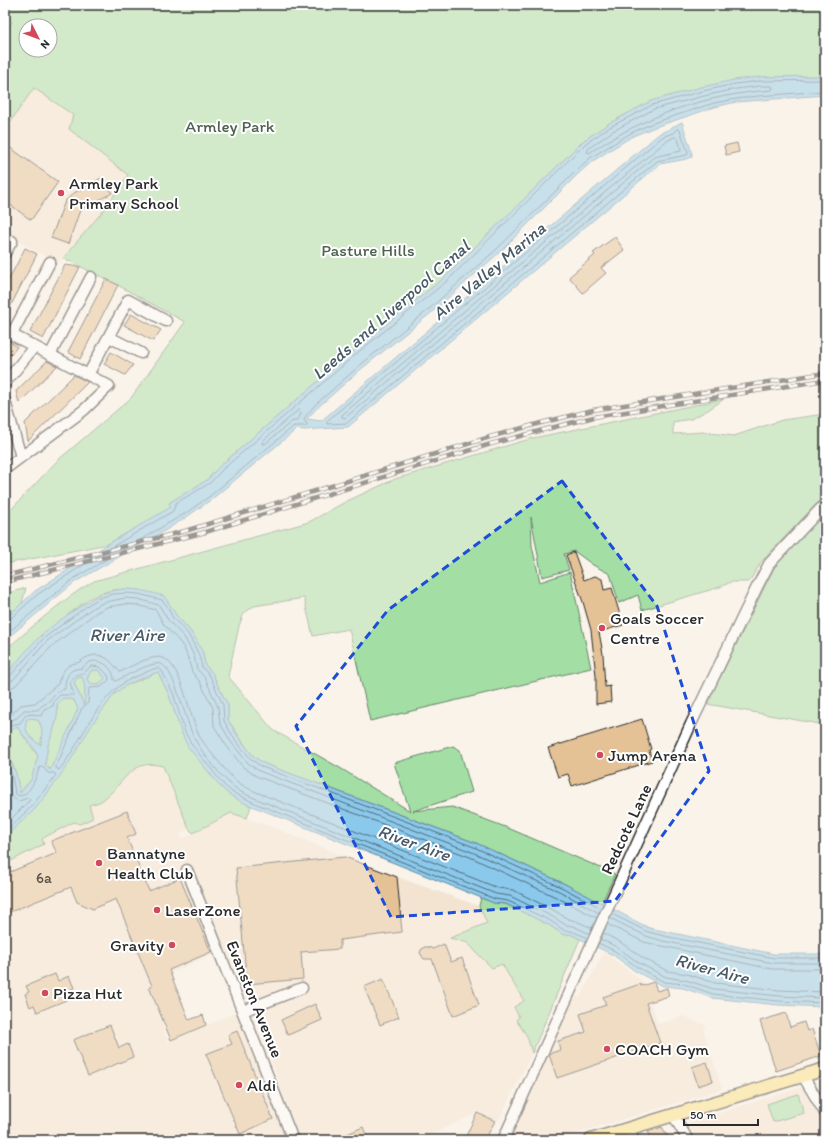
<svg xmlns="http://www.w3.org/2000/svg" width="830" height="1145" font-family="Itim,sans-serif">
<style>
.built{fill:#f3e4d1}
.green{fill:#a3dea5;stroke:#678468;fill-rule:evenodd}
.water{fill:#8bc9ec;stroke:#658a9f;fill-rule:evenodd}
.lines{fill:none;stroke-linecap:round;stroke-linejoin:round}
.shore{stroke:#516a78;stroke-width:1}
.building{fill:#e4c296;stroke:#2b2b2b}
.minor-casing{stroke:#2b2b2b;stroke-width:13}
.major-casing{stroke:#2b2b2b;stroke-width:15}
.minor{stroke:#fff;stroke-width:10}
.major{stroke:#fce080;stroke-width:12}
.rail-casing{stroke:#2b2b2b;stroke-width:4.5}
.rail{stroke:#fff;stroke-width:3;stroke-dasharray:9;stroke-linecap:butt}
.marked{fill:none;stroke:#1d4ed8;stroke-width:3;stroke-dasharray:8 5;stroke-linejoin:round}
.poi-dot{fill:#d1495b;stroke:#fff;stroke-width:1.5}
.labels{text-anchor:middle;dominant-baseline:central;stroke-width:4;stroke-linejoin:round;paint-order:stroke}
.number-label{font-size:15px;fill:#595146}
.park-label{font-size:17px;fill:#4f6150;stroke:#fff}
.poi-label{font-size:17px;fill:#2b2b2b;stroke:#fff;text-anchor:start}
.street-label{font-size:17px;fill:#2b2b2b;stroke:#fff}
.water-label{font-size:18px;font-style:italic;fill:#485a65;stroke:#fff}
</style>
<rect width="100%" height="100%" fill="#faf3ea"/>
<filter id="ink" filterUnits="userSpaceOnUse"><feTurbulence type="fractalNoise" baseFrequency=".025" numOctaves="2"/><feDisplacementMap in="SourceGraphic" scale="8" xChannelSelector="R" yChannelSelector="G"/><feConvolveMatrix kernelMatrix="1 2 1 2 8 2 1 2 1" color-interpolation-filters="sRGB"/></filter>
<g filter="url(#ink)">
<!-- built -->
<path class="built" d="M34 88 73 115 70 129 128 175 104 210 58 263 5 234V123L8 125Z
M154 764 163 766 189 829 180 834 182 839 231 813 266 825 397 877 479 906 487 923 451 938 468 943 476 952 492 967 502 963 524 1001 519 1017 516 1020 527 1036 532 1053 498 1121H495L477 1113 418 1140H300L261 1032 262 1012 254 1016 226 948 148 983 168 1042 238 1012 289 1140H5V864L44 844 42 839 75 822 89 805 101 801 129 772 141 767Z
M604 952 643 982 658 1024 684 1016 706 1026 703 1029 722 1089 554 1140H509L574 995 580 998Z
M801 1087 825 1128V1140H696L686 1124Z"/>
<!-- green -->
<path class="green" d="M5 5H825V76L760 77 702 87 651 101 608 124 583 141 444 278 359 346 220 466 207 480 169 503 172 507 108 544 5 564V516L57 461 131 398 185 322 112 282 63 258 104 210 128 175 69 129 73 115 34 88 8 125 5 123V33L12 22 5 17ZM26 26H50V50H26Z
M724 399 708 410 691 419 673 422V434L703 432 734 436 782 420 825 414V429L822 431 825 438V495L761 562 749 582H731L720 587 642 610 638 595 619 603 610 574 593 565 574 551 564 554 569 570 542 577 531 517 532 546 540 582 570 572 591 668 370 721 349 629 313 636 304 598 254 606 244 613 239 626 228 676 273 730 340 768 410 811 394 763 453 746 460 750 472 792 413 811 452 807 508 828 615 874 601 904 565 884 476 843 265 764 254 757 247 748 228 720V705L218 686 213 674 205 665 203 653 191 632 176 615 170 605 140 590 126 589 113 590 101 593 89 599 41 635 5 676V650C34 626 61 600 94 581L309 522 347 501 395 479 533 438Z
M825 512V725L707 704 775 566Z
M26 588 22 603 5 619V594Z
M92 670H98L105 678 100 684H92L87 680 89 674Z
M158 672 169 695 182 734 199 760 221 787 230 795 251 806 247 818 231 813 193 833 189 829 163 766C129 757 123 787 101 801 98 803 93 804 89 805L93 818 80 824 74 822 43 838 42 839 44 844 5 864V837L35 809 46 795 93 723 115 693 125 686Z
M82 677C86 686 85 695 84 705L74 683 77 678Z
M63 698 74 700 78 709 51 770 45 764C46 758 47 751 48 745 53 731 59 719 57 704Z
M27 718H33L39 721 42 729 41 745C31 740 22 730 27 718Z
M17 727 38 756 31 780 19 793C18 787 18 780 16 774 12 758 3 756 5 735L13 729Z
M481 898 494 903 506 904 549 925 564 935 570 934 580 939 532 1053 527 1036 516 1020 519 1017 514 1007 524 1001 502 964 492 968 476 952 468 943 450 938 487 923 479 906Z
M798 1094 804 1113 773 1122 767 1104Z"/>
<!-- water -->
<path class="water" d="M825 76V95L736 102 715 107 655 127 633 136 610 150 593 161 579 173 501 251 431 313 360 370 316 409 307 419 321 421 660 133C669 130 673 126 682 122L692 153V157L687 159 660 164 348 427 304 430 297 429 212 499 188 516 166 530 75 582 5 640V619L35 591 108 544 171 507 169 503 207 480 220 466 359 346 444 278 583 141 608 124 651 101 702 87 734 80 760 77Z
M126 589 140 590 164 596 170 605 176 615 191 632 197 641 203 653 205 665 213 674 218 686 228 705V720L239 738 254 757 265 764 476 843 565 884 649 928 774 954H825V1007L778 1005 712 998 683 988 663 986 635 971 613 955 570 934 564 935 549 925 506 904 494 903 242 802 230 795 221 787 188 747 182 734 169 695 158 672 139 679 125 686 115 693 93 723 67 766 46 795 35 809 5 837V748L8 758 16 773 20 793 31 780 38 756 33 747 17 727C13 729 6 733 5 738V676C17 662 29 646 43 634 53 625 64 617 75 610 95 597 102 591 126 589ZM92 670H98L105 678 100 683 92 684 87 680 89 674ZM82 677C86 686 85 695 84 705L74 683 77 678ZM63 698 74 700 78 709 50 770 45 764C46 758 47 751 48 745 53 731 59 719 57 704ZM33 718 39 721 42 729 41 745C31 740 22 730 27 719Z"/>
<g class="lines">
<!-- shore -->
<path class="shore" d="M760 86H772L773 88 772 90C704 95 646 115 589 153L587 152 589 148 613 131 654 109 704 96 736 89Z
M677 129 680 130 688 152 687 155 657 161 347 423 327 424V421C438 326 551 232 662 137L673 133Z
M675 137 678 139 681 149V151L654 157 345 418 342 417V415C449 323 557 233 665 142Z
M299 410 301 413 298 420 291 422 265 444H262L263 441Z
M5 621 9 620 38 594 110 548 173 511 176 503 210 483 223 469 362 349 447 281 585 144 610 127 652 105 703 91 735 84 760 81 825 80
M5 635 73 579 186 513 210 496 294 426H306L307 424 304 420 305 417 314 406 358 367 428 310 498 248 577 170 590 158 608 147 631 133 653 123 714 103 736 99 758 96 825 91
M5 678 10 676 44 638 91 603 102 597 114 594 126 593 139 594 162 600 167 606 173 618 188 634 193 643 199 655 202 667 210 676 223 705 224 721 235 740 251 759 262 767 474 847 563 888 601 908
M5 683 13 680 47 641 94 607 105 602 126 598 138 599 159 605 168 620 184 637 189 646 194 656 197 669 205 678 218 707 220 723 231 742 248 763 259 771 472 852 561 892 599 913
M5 689 11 688 16 685 52 646 97 612 107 607 126 604 137 605 156 610 164 625 179 641 184 648 188 658 192 672 200 682 213 708 214 726 226 745 243 767 256 776 470 857 558 898 597 918
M5 716 13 713 21 705 35 703 58 684C60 676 64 667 72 664 75 663 78 663 81 661 87 656 96 653 104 657 111 660 115 667 120 672 130 667 152 654 163 658 182 664 190 722 201 739 208 749 230 777 239 783 246 788 254 791 261 794L498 888 513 890 555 911 568 919 576 921 592 928
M5 724 9 721 17 718 24 710H38C42 704 45 705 49 701 55 694 55 691 65 689 65 682 66 674 73 670 76 668 80 669 82 668 85 666 86 663 90 662 101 658 114 668 114 680L116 681C124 677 152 661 161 664 175 668 187 729 197 743 204 755 223 779 234 787 241 793 250 796 259 800L496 894 510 896 553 917 566 925 573 926 590 934
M5 730 11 725 20 723 26 715 33 714 41 716 44 709 53 706 54 701 60 695H74L70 683 75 675 84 673 91 666 100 667 108 675 109 680 101 687 89 688 88 703 82 708 56 767 57 769 59 770C87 736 96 690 142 674 147 672 154 668 159 668L162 671 173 693 185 732 192 745 224 785 232 792 257 804 495 899 508 901 551 921 565 931H571L588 938
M5 761 12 775 15 793 19 796C31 795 36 776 40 767H43L48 773H54L56 775 32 806 5 832
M5 772C10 781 6 797 19 801L28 798 30 800 5 825
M612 914 648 932 664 936 774 958H825
M610 918 646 936 663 941 773 963H825
M607 924 644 942 662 946 772 969H825
M603 933 620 942 643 958 667 971 687 974 715 983 779 990 825 992
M600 939 617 947 639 963 666 977 685 980 714 989 779 996 825 998
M598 943 615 951 637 967 664 982 684 984 713 994 778 1001 825 1003"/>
</g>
<!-- building -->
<path class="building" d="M737 143 739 152 726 155 724 146Z
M5 144 58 182 31 220 5 201Z
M103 177 112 193 80 210 68 244 51 238 65 201 74 193Z
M615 237 624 250 601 268 606 273 583 293 569 277 595 255 593 253Z
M25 248 37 254 5 317V287Z
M65 265 80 267 43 339 30 332Z
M106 279 118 285 80 359 68 352Z
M131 314 161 330 153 341 124 325Z
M5 338 17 347 5 361Z
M111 352 133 365 125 375 104 364Z
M47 361 57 366 19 403 16 391Z
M74 375 88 382 28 441 25 423Z
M574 552 584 580 595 576 602 579 604 590 612 588 623 625 599 632 603 654 605 687 610 686 611 702 596 704V676L591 630 583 602 566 555Z
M642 719 651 749 649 750 652 761 572 786 568 774 558 777 548 748Z
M127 811 136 834 127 838 149 891 180 878 211 952 169 970 189 1020 203 1015 206 1025 171 1040 149 987 152 986 116 899 93 909 77 902 71 887 5 914V874L57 853 51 841Z
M345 857 397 877 402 932 340 940V949L301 952 303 979 247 984 236 868Z
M444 944 451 962 462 958 479 1005 453 1016 432 959H424L420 953 421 950 424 947H428L433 949Z
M55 974 58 981 69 976 74 988 63 993 66 1000 37 1012 34 1005 30 1007 25 994 29 992 26 986Z
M383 979 399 1017 380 1025 364 987Z
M654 982 657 991 667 988 669 996 646 1003 660 1043 557 1078 549 1054 560 1050 558 1041 586 1032 580 1014 606 1005 603 997 640 984 641 986Z
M315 1004 322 1020 288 1035 281 1020Z
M786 1013 790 1027 804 1022 807 1031 812 1029 821 1056 776 1071 760 1021Z
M110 1025 119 1048 128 1044 133 1057 88 1076 73 1040Z
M237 1031 273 1119 240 1134 206 1054 232 1044 228 1035Z
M707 1062 713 1081 698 1086 692 1067Z
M477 1113 495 1121 485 1140H464Z
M363 1127 368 1140H334Z
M662 1127 670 1140H653L648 1132Z"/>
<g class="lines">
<!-- minor casing -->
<g class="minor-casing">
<path id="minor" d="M5 253 12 241
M5 331 109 386 84 410 5 469
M12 334 50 262
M109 337 141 353
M50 355 91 277
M88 375 128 300 166 321
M5 383 34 347
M5 401 21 457
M187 870 293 1140
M243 1011 302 988
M803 1076 825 1113
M673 1115 688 1140
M627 1129 634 1140
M503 1140 691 724 757 587 769 564 825 504"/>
</g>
<!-- major casing -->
<g class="major-casing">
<path id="major" d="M591 1140 825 1069"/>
</g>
<!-- minor -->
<use href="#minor" class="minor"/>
<!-- major -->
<use href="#major" class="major"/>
<!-- rail casing -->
<g class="rail-casing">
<path id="rail" d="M5 576 185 531 490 437 541 423 593 410 825 373
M5 582 202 533 491 444 543 430 594 417 825 380"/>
</g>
<!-- rail -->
<use href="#rail" class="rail"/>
</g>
</g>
<!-- marked area -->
<path d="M0 0H830V1145H0ZM562 481 657 606 709 771 615 901 391 917 296 726 388 610Z" fill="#faf3ea" fill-opacity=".55" fill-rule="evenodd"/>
<path class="marked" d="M562 481 657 606 709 771 615 901 391 917 296 726 388 610Z"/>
<!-- markers -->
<g class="poi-dot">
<circle cx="61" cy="193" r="4"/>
<circle cx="602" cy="628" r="4"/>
<circle cx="600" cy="755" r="4"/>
<circle cx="99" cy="863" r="4"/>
<circle cx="157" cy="910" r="4"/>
<circle cx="172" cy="945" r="4"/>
<circle cx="45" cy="993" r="4"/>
<circle cx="607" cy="1049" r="4"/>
<circle cx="239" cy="1085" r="4"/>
</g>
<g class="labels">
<!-- number labels -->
<g class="number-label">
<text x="44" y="878">6a</text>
</g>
<!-- park labels -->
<g class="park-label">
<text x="230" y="126">Armley Park</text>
<text x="368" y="250">Pasture Hills</text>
</g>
<!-- poi labels -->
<g class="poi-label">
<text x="69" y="183">Armley Park<tspan x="69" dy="20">Primary School</tspan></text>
<text x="610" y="618">Goals Soccer<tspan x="610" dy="20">Centre</tspan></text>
<text x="608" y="755">Jump Arena</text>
<text x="107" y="853">Bannatyne<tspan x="107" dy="20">Health Club</tspan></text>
<text x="165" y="910">LaserZone</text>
<text x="164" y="945" text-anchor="end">Gravity</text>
<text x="53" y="993">Pizza Hut</text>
<text x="615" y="1049">COACH Gym</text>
<text x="247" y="1085">Aldi</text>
</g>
<!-- street labels -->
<g class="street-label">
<text transform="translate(626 829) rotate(-65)">Redcote Lane</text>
<text transform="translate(255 999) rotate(68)">Evanston Avenue</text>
</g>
<!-- water labels -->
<g class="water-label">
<text transform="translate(489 271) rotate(-40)">Aire Valley Marina</text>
<text transform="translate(391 310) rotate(-41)">Leeds and Liverpool Canal</text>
<text x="127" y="635">River Aire</text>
<text transform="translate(414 843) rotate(20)">River Aire</text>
<text transform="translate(712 969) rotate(15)">River Aire</text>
</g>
</g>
<!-- margin -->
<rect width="830" height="1145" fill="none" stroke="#fff" stroke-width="20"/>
<rect x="10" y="10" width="810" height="1125" fill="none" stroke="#2b2b2b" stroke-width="1.5" filter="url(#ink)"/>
<!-- north arrow -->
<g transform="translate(38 38) rotate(132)"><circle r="19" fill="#ffffff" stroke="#aaaaaa"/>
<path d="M0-3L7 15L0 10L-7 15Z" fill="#d1495b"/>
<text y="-6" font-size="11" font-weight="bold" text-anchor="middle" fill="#2b2b2b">N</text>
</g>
<!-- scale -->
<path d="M684 1119v6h74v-6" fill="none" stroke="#2b2b2b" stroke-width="2"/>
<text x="690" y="1119" font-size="12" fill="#2b2b2b" stroke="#ffffff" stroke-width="3" paint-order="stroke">50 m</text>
</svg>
